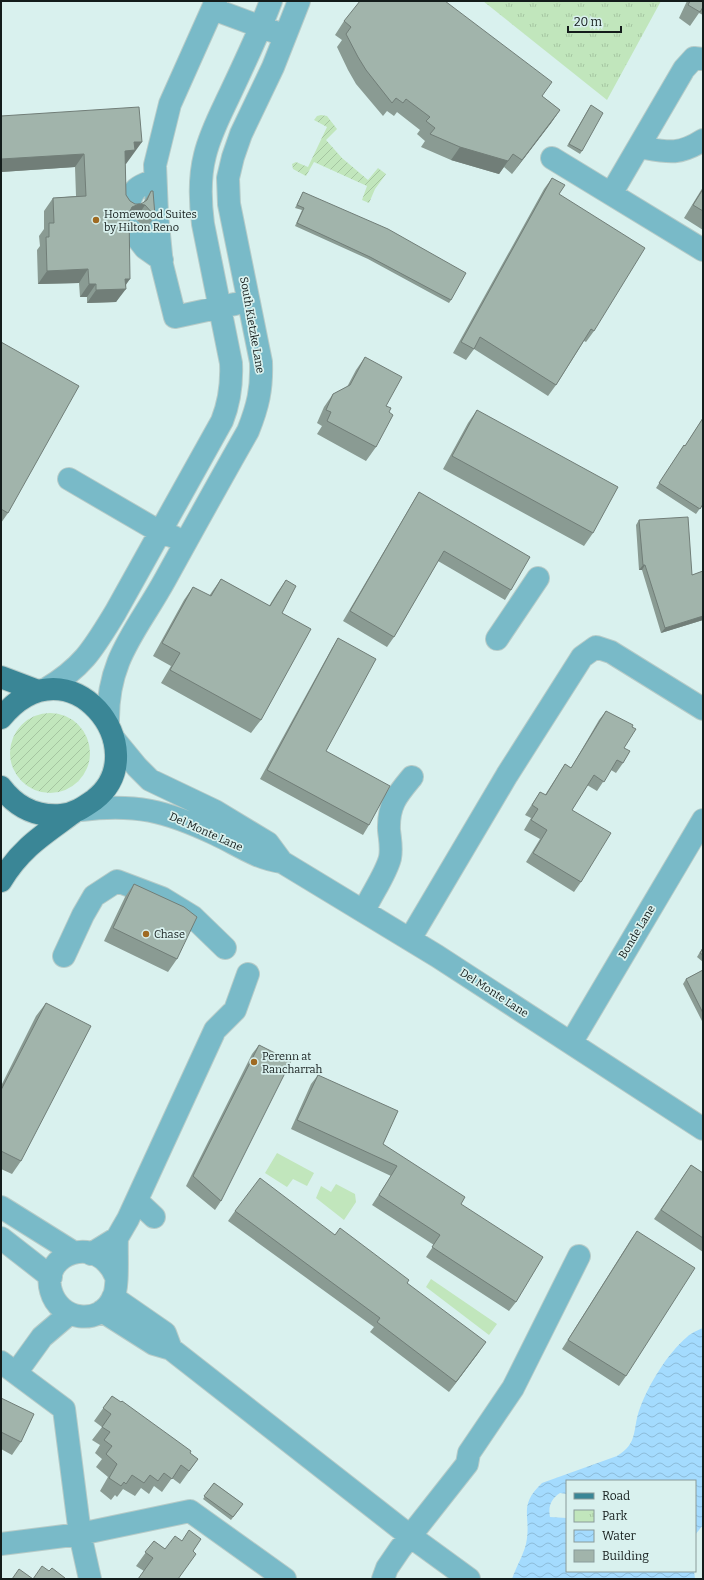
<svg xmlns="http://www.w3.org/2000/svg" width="704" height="1580" font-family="Bitter,serif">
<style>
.grass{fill:#c1e6bc}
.park{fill:url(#park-tufts)}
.garden{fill:url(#garden-furrows)}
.water{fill:url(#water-waves)}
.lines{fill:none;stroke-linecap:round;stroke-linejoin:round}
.minor-casing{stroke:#b6cbc8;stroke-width:24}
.major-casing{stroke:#b6cbc8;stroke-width:24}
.minor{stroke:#79bac8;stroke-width:22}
.major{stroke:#3a8696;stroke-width:22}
.wall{fill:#8a9b93}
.shaded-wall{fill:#717e78}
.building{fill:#a1b4ab;stroke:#717e78}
.poi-dot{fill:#9f6a22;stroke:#d9f1ee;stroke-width:1.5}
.labels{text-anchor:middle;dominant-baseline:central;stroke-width:3.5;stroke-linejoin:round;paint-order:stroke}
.poi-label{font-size:11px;fill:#141c1b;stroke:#d9f1ee;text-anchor:start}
.street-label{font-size:11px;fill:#141c1b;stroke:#d9f1ee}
</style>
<defs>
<pattern id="park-tufts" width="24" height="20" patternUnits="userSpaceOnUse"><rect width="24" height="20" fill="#c1e6bc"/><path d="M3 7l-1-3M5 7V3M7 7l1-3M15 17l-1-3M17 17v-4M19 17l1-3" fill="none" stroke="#a5c5a1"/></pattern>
<pattern id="garden-furrows" width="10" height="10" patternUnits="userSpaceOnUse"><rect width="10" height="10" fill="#c1e6bc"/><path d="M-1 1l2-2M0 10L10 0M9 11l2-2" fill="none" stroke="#a5c5a1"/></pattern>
<pattern id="water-waves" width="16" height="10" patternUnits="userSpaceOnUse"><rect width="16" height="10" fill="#a4dbfe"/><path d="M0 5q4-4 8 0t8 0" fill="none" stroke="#8cbbd9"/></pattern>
</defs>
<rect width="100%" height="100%" fill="#d9f1ee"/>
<!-- grass -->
<path class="grass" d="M277 1153 314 1173 307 1186 293 1179 287 1187 265 1173Z
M336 1184 355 1194 356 1202 344 1220 316 1198 321 1186 331 1192Z
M431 1279 497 1324 489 1335 426 1287Z"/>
<!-- park -->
<path class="park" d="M483 1H661L607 100Z"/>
<!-- garden -->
<path class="garden" d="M321 115 327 116 337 129 326 140 342 158 368 180 378 168 386 174 375 189 369 203 362 200 367 186 314 162 306 176 293 169 292 164 296 162 308 167 327 127 314 120 317 116Z
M10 753a40 40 0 1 1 80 0a40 40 0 1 1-80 0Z"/>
<!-- water -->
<path class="water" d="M703 1328V1525L695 1535V1481H567V1494L560 1493C551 1499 548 1506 550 1517L567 1518V1571H694L695 1579H512C516 1567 523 1556 526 1544 532 1515 517 1507 542 1483L617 1456C639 1443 632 1429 640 1408 649 1384 667 1354 687 1337 691 1333 698 1330 703 1328Z"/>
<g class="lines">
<!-- minor casing -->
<g class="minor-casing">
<path id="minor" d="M216 1 170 104 155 165 157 214 162 265 175 317 235 304
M213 9 275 32
M639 147C667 152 678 156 703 140
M552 158 703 250
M611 194 684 69 694 58 703 59
M129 205C133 187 139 186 155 180
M131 230 145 248 162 260
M69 479 160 532 174 537
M497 639 538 578
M46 689C83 667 93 649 115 613L222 421C230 401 232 384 231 363L203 224C200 201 199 178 205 155 210 134 220 115 229 96 244 64 259 33 271 1
M108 722C107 658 137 631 166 578 193 529 220 480 248 431 258 406 262 389 261 362L229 204 228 178 233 157 241 134 273 67 299 1
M114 739 137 767 150 780 215 811 268 843 282 862
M81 810C135 803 166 811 215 834 237 844 257 859 282 862L437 956 703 1129
M364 911C371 895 386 874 390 858 392 848 390 840 389 830 388 805 397 795 412 777
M410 939 507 775 582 657 596 647 611 652 703 709
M64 956 83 915 94 896 117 881 162 898 193 917 225 948
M571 1043 703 820
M137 1201 154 1217
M1 1207 73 1252
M1 1238 51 1277
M91 1254 117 1238 128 1219 215 1030 235 1010 248 974
M116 1277C98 1232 40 1254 51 1291 59 1320 99 1327 113 1298 119 1287 116 1252 117 1238
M113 1297 165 1333 171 1349
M102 1311 154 1344 171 1349 410 1536 469 1579
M1 1362 64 1409 80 1534 90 1579
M16 1373 42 1337 69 1314
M1 1544 80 1534 190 1511 285 1579
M383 1579 387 1568 400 1549 467 1464 469 1453 513 1388 579 1256"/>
</g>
<!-- major casing -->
<g class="major-casing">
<path id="major" d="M1 677 38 691
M1 718C69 635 158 751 94 800 84 807 74 814 61 815 36 817 16 807 1 787
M1 881C21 848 43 835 73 813"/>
</g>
<!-- minor -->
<use href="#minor" class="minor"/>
<!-- major -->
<use href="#major" class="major"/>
</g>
<!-- wall -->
<path class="wall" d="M687 1H703V15L699 13 690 26 679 18Z
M344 21 542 96 560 110 551 123 512 174 504 167 499 174 451 160 421 147 425 141 417 134 420 130 397 112 394 116 387 111 383 116 356 84 348 70 337 47 342 40 335 35Z
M589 108 582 151 580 154 567 146Z
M1 116 132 155 125 164 126 195 130 201 135 204H141L143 203 151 191 155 216 146 229 136 219 129 218 126 286 116 302 87 303V297H80L79 283 38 284 37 250 40 246 39 236 44 229V211L53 198 76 196 75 167 1 172Z
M552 178 559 194 594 331 586 342 584 341 556 385 548 396 474 349 466 360 453 353 544 189Z
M703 187V230L684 218Z
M303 192 451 300 449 303 368 259 295 226 302 210 295 208Z
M1 342 8 513 1 523Z
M365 357 389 412 376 447 366 461 317 434 322 426 317 423 324 407 333 394 347 387 356 370Z
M477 410 593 533 584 546 443 469 468 423Z
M703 418V504L696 514 656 488 684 445 685 446Z
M419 492 511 590 505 600 438 561 394 637 387 647 343 621 413 502Z
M639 520 692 575 703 571V620L661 633 642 570H639L636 525Z
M221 579 269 606 277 593 286 580 282 613 261 720 251 733 161 683 171 666 153 656 184 600 193 587 209 596Z
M338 638 326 751 369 825 363 835 260 779 332 648Z
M606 711 624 748 623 763 616 773 611 770 597 791 587 785 572 810 581 882 574 892 526 862 540 839 524 830 531 818 525 815 540 792 545 795 565 764 571 768 599 720Z
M134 884 177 959 168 972 104 941 125 897Z
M703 947V962L697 957Z
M703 970V1023L683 984 686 979Z
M46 1003 21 1161 12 1174 1 1169V1086L36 1016Z
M259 1045 221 1201 215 1210 186 1186 252 1054Z
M318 1075 383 1144 461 1204 516 1302 509 1311 426 1257 434 1245 372 1205 391 1176 291 1129 311 1084Z
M691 1165 703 1173V1252L654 1219Z
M235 1211 335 1235 407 1283 479 1352 449 1392 370 1332 374 1327 228 1221Z
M637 1231 626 1376 619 1386 562 1349 630 1241Z
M112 1396 198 1459 180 1484 172 1478 162 1492 154 1486 149 1494 141 1488 135 1496 123 1489 117 1497 115 1495 111 1500 100 1491 108 1477 96 1467 102 1459 95 1453 100 1445 92 1440 102 1427 94 1421Z
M1 1398 21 1442 12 1455 1 1449Z
M214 1483 243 1504 231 1520 203 1499Z
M201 1539 144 1571 136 1566 154 1541 165 1549 182 1541Z"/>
<!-- shaded-wall -->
<path class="shaded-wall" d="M560 110 551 123 512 174 522 160Z
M134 142H142L126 164H116L125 151Z
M460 147 513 154 499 174 451 160Z
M84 154 75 167 1 172V159Z
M139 204 145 205 136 219 130 218 123 220 132 207Z
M88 269 79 283 38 284 47 271Z
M125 279H130L123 289H126L116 302 87 303 96 290Z
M89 284H96L87 297H80Z
M643 565H645L642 570H639Z
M703 616V620L661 633 665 628Z
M486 1342 479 1352 449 1392 456 1382Z"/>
<!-- building -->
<path class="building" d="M360 1H445L552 82 542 96 560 110 522 160 513 154 508 161 460 147 430 134 435 128 426 121 430 117 406 99 403 103 396 98 392 103 366 70 358 57 346 34 351 27 344 21Z
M690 1H703V7L700 12 688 5Z
M591 105 603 113 582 151 569 144Z
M139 107 142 142H134L135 150 125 151 126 195 130 201 135 204H141L147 200 151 191H153L155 216 145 205 139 204 132 207 129 213 130 279H125L126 289 96 290V284H89L88 269 47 271 46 237H49V223H54L53 198 86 196 84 154 1 159V116Z
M552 178 565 185 559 194 645 248 594 331 591 329 556 385 480 337 474 349 461 342Z
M703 189V211L693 205Z
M303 192 388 229 466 273 451 300 370 257 297 223 304 208 297 205Z
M1 342 79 386 8 513 1 509Z
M365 357 402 377 386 406 391 408 389 412 393 415 376 447 327 421 331 412 326 410 333 394 350 385Z
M477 410 618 487 593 533 452 456Z
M703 418V504L700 509 659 483 684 445 685 446Z
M419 492 530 557 511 590 444 551 394 637 350 611Z
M688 517 692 575 703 571V616L665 628 645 565H643L639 520Z
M221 579 270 606 286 580 296 586 282 613 311 629 261 720 170 670 180 653 162 643 193 587 211 596Z
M338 638 376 659 326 751 390 786 369 825 267 770Z
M606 711 633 725 632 727 636 729 624 748 630 751 623 763 617 760 604 782 594 775 572 810 611 833 581 882 533 853 547 830 531 820 538 809 532 805 540 792 546 795 565 764 571 768Z
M134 884 184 907 197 917 177 959 113 928Z
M703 948V955L700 953Z
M703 970V1013L686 979Z
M46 1003 91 1026 21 1161 1 1151V1090Z
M259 1045 291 1061 221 1201 193 1176Z
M318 1075 398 1111 383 1144 465 1197 461 1204 543 1257 516 1302 432 1247 440 1235 379 1195 397 1166 297 1120Z
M691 1165 703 1173V1238L661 1210Z
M260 1178 335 1235 340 1228 409 1280 407 1283 486 1342 456 1382 377 1322 380 1318 235 1211Z
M637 1231 695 1268 626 1376 568 1340Z
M112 1396 121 1402 122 1401 191 1451 190 1453 198 1459 189 1471 181 1465 172 1479 164 1473 158 1481 150 1475 144 1483 132 1475 126 1484 124 1482 121 1486 109 1478 117 1464 106 1454 112 1446 104 1440 110 1432 102 1427 111 1414 103 1408Z
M1 1398 34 1414 21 1442 1 1432Z
M214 1483 243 1504 233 1517 204 1496Z
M189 1530 201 1539 193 1551 196 1554 178 1579H138L153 1558 145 1552 154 1541 165 1549 175 1536 182 1541Z
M42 1566 49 1571 52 1568 65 1578 64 1579H12L19 1569 33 1579Z"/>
<!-- markers -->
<g class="poi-dot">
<circle cx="96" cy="220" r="4"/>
<circle cx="146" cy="934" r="4"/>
<circle cx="254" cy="1062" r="4"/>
</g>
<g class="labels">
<!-- poi labels -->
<g class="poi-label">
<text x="104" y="214">Homewood Suites<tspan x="104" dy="13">by Hilton Reno</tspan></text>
<text x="154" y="934">Chase</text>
<text x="262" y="1056">Perenn at<tspan x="262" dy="13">Rancharrah</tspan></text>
</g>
<!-- street labels -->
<g class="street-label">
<text transform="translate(252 325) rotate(80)">South Kietzke Lane</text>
<text transform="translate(206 832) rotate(24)">Del Monte Lane</text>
<text transform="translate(637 932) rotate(-59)">Bonde Lane</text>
<text transform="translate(494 993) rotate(33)">Del Monte Lane</text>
</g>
</g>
<!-- border -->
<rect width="704" height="1580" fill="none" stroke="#141c1b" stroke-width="4"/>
<!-- legend -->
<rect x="566" y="1480" width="130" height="92" fill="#d9f1ee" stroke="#8a9c9a"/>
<rect x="574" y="1493" width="20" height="6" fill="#3a8696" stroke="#8a9c9a"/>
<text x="602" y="1500" font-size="12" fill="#141c1b">Road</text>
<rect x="574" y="1510" width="20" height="12" fill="url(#park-tufts)" stroke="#8a9c9a"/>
<text x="602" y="1520" font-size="12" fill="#141c1b">Park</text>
<rect x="574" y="1530" width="20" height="12" fill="url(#water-waves)" stroke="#8a9c9a"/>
<text x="602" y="1540" font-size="12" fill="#141c1b">Water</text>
<rect x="574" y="1550" width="20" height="12" fill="#a1b4ab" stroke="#8a9c9a"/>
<text x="602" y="1560" font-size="12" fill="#141c1b">Building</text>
<!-- scale -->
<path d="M568 26v6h53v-6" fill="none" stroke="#141c1b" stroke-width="2"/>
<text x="574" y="26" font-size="12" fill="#141c1b" stroke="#d9f1ee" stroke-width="3" paint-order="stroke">20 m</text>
</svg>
